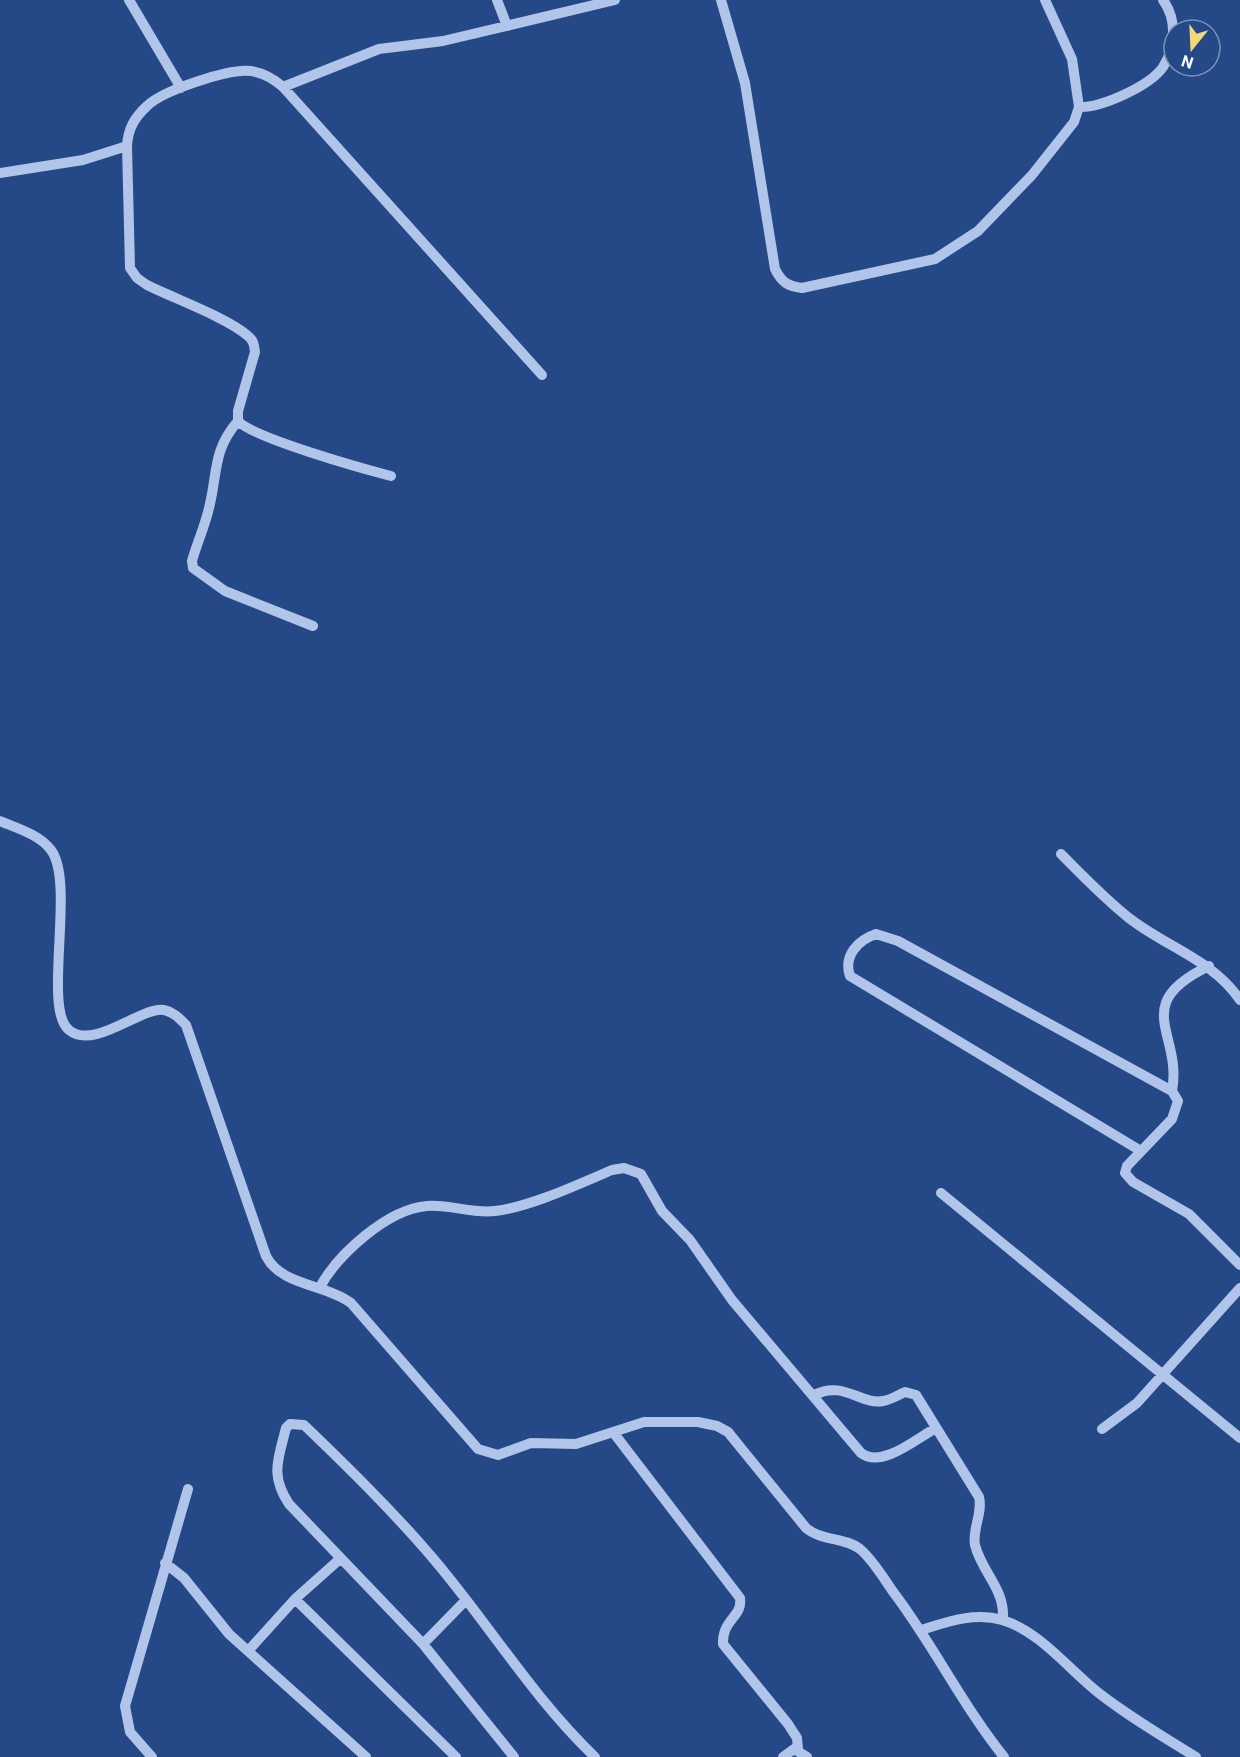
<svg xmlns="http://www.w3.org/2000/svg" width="1240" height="1757" font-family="Roboto,sans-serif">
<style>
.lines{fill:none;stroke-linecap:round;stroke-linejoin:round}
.minor{stroke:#b0c5e9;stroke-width:10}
</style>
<rect width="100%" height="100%" fill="#254887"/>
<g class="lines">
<!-- minor -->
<path class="minor" d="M129 0 181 88
M497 0 507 26
M721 0 745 83 775 269C782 283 788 286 802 288L935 259 978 231 1032 175 1074 122 1079 107 1072 59 1045 0
M283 87 379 49 443 41 615 0
M1079 107C1101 108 1150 86 1163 67 1176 47 1177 19 1163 0
M0 173 83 160 127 146
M238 421C253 438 364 469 391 476
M313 626 225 591 193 568 192 561C197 543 205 526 209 508 218 473 212 451 238 421V411L255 352C254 345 254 341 248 336 228 318 173 298 147 285L137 278 130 268 127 146C128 129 134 118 147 106 162 91 229 68 251 71 264 73 273 78 283 87L542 375
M0 821C17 828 40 835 51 850 76 883 42 1009 69 1030 94 1051 142 1006 164 1010 174 1012 180 1019 186 1025L266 1256C281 1286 326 1284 351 1303L478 1449 498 1455 531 1443 576 1444 644 1422H698L717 1426 728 1432 806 1528C821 1541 845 1537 860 1549 874 1561 884 1579 894 1593 934 1646 963 1706 1004 1757
M1061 854C1083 876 1105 899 1129 918 1166 947 1213 960 1240 1000
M1172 1091C1183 1033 1128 1005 1209 966
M1141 1151 850 976C843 956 858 940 876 934L898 941 1172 1091 1178 1101 1172 1119 1127 1166 1125 1173 1133 1182 1189 1214 1240 1265
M941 1193 1240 1438
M320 1287C338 1254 388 1209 427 1206 450 1204 472 1214 495 1211 530 1207 579 1184 612 1170L624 1168 641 1174 662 1211 690 1240 732 1300 861 1453C882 1469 917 1438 936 1428
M814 1395C844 1380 860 1405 883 1401 891 1400 898 1395 905 1392L916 1395 979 1497C983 1513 972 1529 975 1545 982 1573 1005 1588 1003 1620
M1102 1429 1137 1403 1240 1288
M613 1432 740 1598C743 1617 722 1619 723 1644L788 1724 797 1738 798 1749
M165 1563 184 1578 229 1634 366 1757
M295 1599 456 1757
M921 1630C947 1622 974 1612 1002 1620 1040 1631 1069 1670 1100 1694 1130 1717 1163 1737 1196 1757
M423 1644 466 1600
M248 1651 295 1599 341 1558
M152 1757 130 1732 125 1706 188 1489
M514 1757 423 1644 289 1504C270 1475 278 1460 286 1428L290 1424 304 1425C348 1467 391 1509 431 1556 487 1621 532 1697 595 1757
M783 1757 794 1749 807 1757"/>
</g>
<!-- north arrow -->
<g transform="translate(1192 48) rotate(198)"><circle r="28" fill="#254887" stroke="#7c91b7" stroke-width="1.5"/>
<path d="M0-4.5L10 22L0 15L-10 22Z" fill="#f3d975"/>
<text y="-9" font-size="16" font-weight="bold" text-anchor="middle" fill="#ffffff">N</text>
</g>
</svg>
